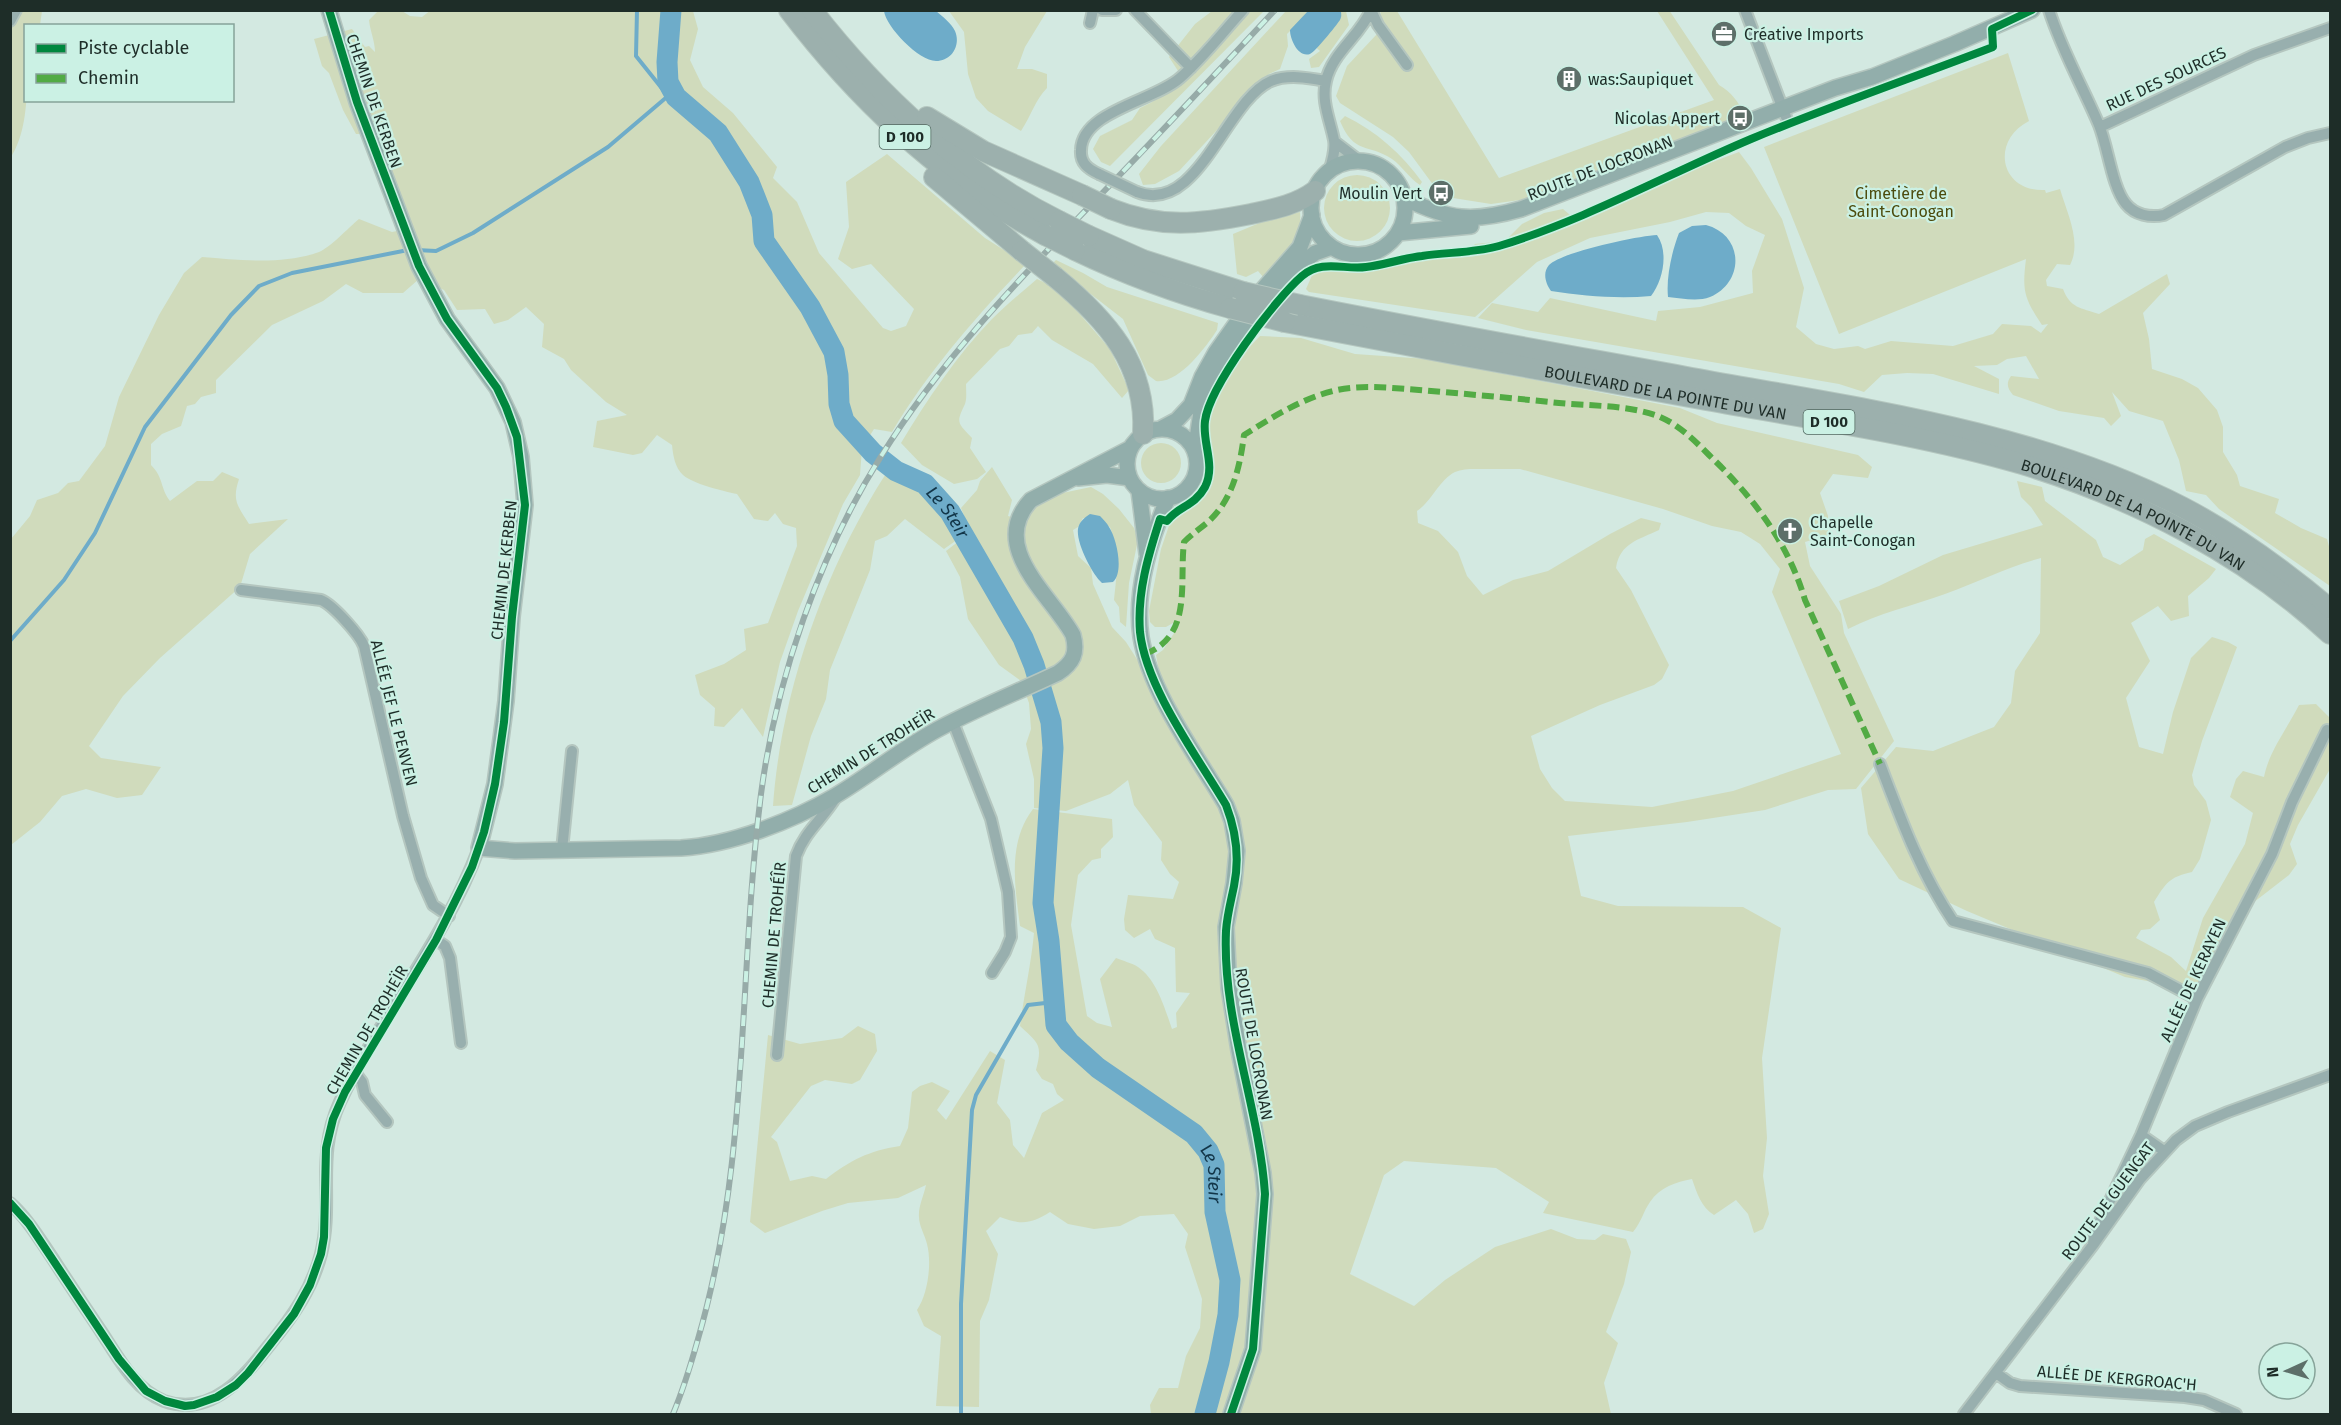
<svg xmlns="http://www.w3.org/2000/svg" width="2341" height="1425" font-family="'Fira Sans',sans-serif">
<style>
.green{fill:#d0dbbc;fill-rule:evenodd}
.water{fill:#6eacc9}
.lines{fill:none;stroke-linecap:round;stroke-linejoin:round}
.stream{stroke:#6eacc9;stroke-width:4}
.river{stroke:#6eacc9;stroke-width:21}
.street-casing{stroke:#b4c6bf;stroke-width:14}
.secondary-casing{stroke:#b4c6bf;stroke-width:18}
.highway-casing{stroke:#b4c6bf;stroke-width:22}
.street{stroke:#98afae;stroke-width:10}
.secondary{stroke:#92aeab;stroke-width:15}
.highway{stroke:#9cb0ad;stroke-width:20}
.rail-casing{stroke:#97aba8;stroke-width:6}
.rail{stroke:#cbf1e4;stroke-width:4;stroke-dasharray:11;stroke-linecap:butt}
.street-bridge-casing{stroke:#b4c6bf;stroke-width:14;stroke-linecap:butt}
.highway-bridge-casing{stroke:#b4c6bf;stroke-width:22;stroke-linecap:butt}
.street-bridge{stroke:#98afae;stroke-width:10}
.highway-bridge{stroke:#9cb0ad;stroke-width:20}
.quiet{stroke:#52ab44;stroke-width:6;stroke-dasharray:12 6;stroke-linecap:butt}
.cycleway-casing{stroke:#cbf1e4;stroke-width:11}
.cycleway{stroke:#00873e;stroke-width:8}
.labels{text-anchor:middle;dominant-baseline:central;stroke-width:4.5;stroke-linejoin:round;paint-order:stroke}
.shield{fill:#cbf1e4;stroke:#526860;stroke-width:1.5}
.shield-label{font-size:15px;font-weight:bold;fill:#1e2d28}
.poi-label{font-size:16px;fill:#1e2d28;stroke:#cbf1e4;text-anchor:start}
.street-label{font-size:16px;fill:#1e2d28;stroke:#cbf1e4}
.park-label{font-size:16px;fill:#4c4b0d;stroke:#cbf1e4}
.water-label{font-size:18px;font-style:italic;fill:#123548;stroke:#cbf1e4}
</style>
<rect width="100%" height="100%" fill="#d3e9e1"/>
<!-- green -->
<path class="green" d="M431 10 693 11 698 29 690 60 703 87 733 113 777 167 773 178 797 202 819 253 883 328 891 331 906 326 914 309 871 264 852 269 838 259 849 227 846 182 887 154 985 238 1026 264C976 317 929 370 892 432L874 429 862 448 860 475 843 504 798 611 780 662 763 737 742 708 724 727 714 726 715 708 700 695 695 675 724 664 746 650 744 629 768 623 797 546 796 528 783 524 775 513 768 521 754 519 737 494C723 491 693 484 683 475 675 468 673 455 672 445L657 435 642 453 633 455 593 447 597 421 627 415 606 402 571 370 564 359 542 347 544 324 526 307 508 320 494 324 485 309 457 310 444 290 419 279 403 293H363L346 284 323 301 272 325 216 380V393L201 397 195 404 187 406 181 426 162 434 151 444V465C164 478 160 488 170 501L197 481H213L222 472 239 479C232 500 237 505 249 524L288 519 250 554 240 587 160 658 123 696 89 746 101 758 161 767 142 795 117 798 86 789 62 796 40 822 11 845V539L30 516 37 500 58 493 68 483 79 481 105 446 119 397 159 315 184 273 202 257C240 260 283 265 319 252 331 247 348 228 359 219L392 232 411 228 375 134H356L343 110 329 73 322 66 314 39 352 29 365 47 369 46 375 52C375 41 370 31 369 20L378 11H402L410 16 422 17Z
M1669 10 1719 85C1731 92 1739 102 1744 114L1613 169 1520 200 1491 204 1453 198V192L1434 186 1409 152 1393 137 1340 103 1336 96 1347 66 1377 34 1403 69 1410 63 1383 23 1380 11H1397L1499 178 1714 100 1657 11Z
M11 11H42L40 25 26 26C26 65 33 123 11 157Z
M949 11H1047L1025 47 1017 69H1032L1047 74V88C1035 100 1031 116 1021 131L988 111 976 98 968 74 964 32Z
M1212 11H1244L1246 15 1250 11H1264L1110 166 1101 162 1093 149 1100 136 1132 120 1140 108 1152 102 1180 74 1169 57 1195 24Z
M1286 11H1310L1287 34 1288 46 1280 69 1269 74 1179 171 1155 184 1143 185 1139 174 1161 146Z
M1338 11H1346L1349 25 1319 67 1311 68 1309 59 1320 51 1311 43Z
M2008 53 2029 121C1990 141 2000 192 2045 190L2046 193 2060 189C2067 213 2082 242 2070 265L2057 264 2046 280 2047 286 2063 289C2070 308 2081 308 2099 314L2167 274 2170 284 2143 313 2149 339 2152 369 2182 379 2198 388 2217 410 2223 427V452L2237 475 2240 486 2279 499 2275 513 2301 528 2327 539 2330 550V586L2219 509 2206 495 2186 491 2179 460 2163 421 2129 411 2112 392 2121 416 2111 426 2104 418 2059 411 2013 395C2007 388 2006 383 2011 376L2039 379 2026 356 2007 359 1997 365 1974 366 1999 379V394L1933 374 1907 373 1882 375 1864 392 1839 384 1526 330 1478 318 1492 303 1538 312 1550 298 1656 321 1658 311 1700 307 1753 293 1752 271 1765 235 1746 226 1729 213 1706 212 1670 222 1590 238 1537 262 1475 317 1309 292 1306 289 1313 273 1322 270 1365 271 1380 269 1402 261 1464 257 1475 244 1505 241 1522 224 1544 213 1563 209 1576 220 1608 207 1672 177 1739 152 1751 168 1782 219 1804 288 1796 327 1816 344 1834 349 1858 346 1865 349 1891 341 1953 346 1993 334 2002 324 2031 326 2041 333 2048 324 2042 325C2024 298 2022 291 2026 259L1839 334 1764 147Z
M1345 116C1376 131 1402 154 1422 182L1420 185C1409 178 1402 166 1392 159 1368 143 1354 155 1340 121Z
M1324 208a33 33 0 1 1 66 0a33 33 0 1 1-66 0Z
M1300 212C1303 240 1282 259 1264 278L1258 271 1246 277 1237 274 1233 234 1269 219Z
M1056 260 1083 273 1107 287 1218 323 1217 330C1206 347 1179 384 1156 381L1148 375 1123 319 1052 264Z
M1037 279 1052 286 1065 297 1110 349 1129 390 1122 398 1093 364 1052 340 1038 326 1032 333 1018 335 1009 346 1000 349 966 384C966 391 967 398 965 404 956 423 957 422 972 438L970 448 986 472 977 479 954 484 922 465 901 443C927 400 957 355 992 319 1006 305 1022 292 1037 279Z
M1260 336 1301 338 1355 354 1427 359 1680 408 1717 423 1858 455 1872 467 1868 478 1833 474 1820 493 1828 516V535L1805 542 1810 566 1841 614 1844 633 1894 741 1856 789 1828 790 1765 810 1687 822 1568 836 1581 896 1618 906 1743 907 1781 928 1762 1058 1767 1138 1763 1176 1769 1214 1763 1229 1754 1233 1748 1214 1736 1200 1714 1215C1701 1207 1697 1193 1692 1179 1676 1182 1660 1187 1650 1202 1643 1212 1642 1221 1633 1232L1543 1213 1549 1202 1496 1168 1404 1161 1384 1175 1350 1274 1414 1306 1445 1280 1495 1247 1551 1229 1577 1239 1595 1240 1603 1234 1626 1239 1631 1252 1624 1284 1606 1332 1618 1343 1604 1383 1611 1414H1151L1150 1405 1159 1388H1178L1186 1356 1200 1328 1202 1299 1185 1247 1188 1234 1174 1214 1140 1216 1120 1226 1094 1229 1068 1224 1050 1212C1031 1224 1021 1225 1000 1217L986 1231 998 1254 989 1300 980 1321 979 1407 936 1406 941 1336 924 1326 917 1310C928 1294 932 1263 927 1244 925 1235 919 1226 919 1217 918 1207 924 1195 926 1185L898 1198 848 1203 822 1211 765 1233 750 1222 768 1035 800 1044 842 1038 858 1026 875 1034 877 1051 860 1080 852 1084 825 1080 811 1086 771 1137 777 1142 790 1181 812 1176 826 1179C851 1160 868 1151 900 1146L908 1128 912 1092 920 1086 932 1082 950 1091 937 1110 946 1120 990 1051 1005 1060 997 1103 1010 1120 1013 1145 1024 1158 1042 1113 1064 1100 1057 1094 1053 1084 1042 1079 1036 1070C1043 1044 1038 1043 1020 1026 1024 995 1031 965 1034 933L1020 926C1015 887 1007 843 1033 809L1112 819 1113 837 1101 849V858L1092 860 1078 875 1071 925 1087 1016 1097 1023 1112 1027 1100 979 1116 958C1123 961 1132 963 1138 967 1157 980 1165 1009 1172 1029L1177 1027 1176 1013 1190 993 1176 992 1175 948 1155 939 1150 929 1134 938 1125 930 1124 919 1128 895 1173 899 1179 882 1170 874 1161 860 1162 842 1134 805 1128 780 1110 794 1066 811 1034 808V779L1026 744 1031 729 1029 703 1021 681 999 665 968 619 960 577 946 551 959 541 969 528 961 508 977 490 980 481 992 467 1012 500 1008 516 1015 518 1021 535 1029 507 1048 496 1091 487 1103 494 1119 509 1134 528 1138 540 1129 583 1126 627 1120 622 1119 607 1114 600C1117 571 1120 556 1110 527L1083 518 1078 527 1073 530 1078 556 1091 568 1093 584 1112 627 1126 642 1147 675 1162 687 1156 655 1163 650 1178 627 1173 623 1166 627H1155L1150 622 1149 611 1161 549 1171 520 1192 507 1198 500 1207 488 1212 473 1207 431 1214 399 1232 365ZM1485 469H1520L1663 509 1712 526 1741 532 1760 544 1780 569 1772 592 1841 754 1733 791 1652 807 1565 801 1552 788 1540 769 1531 736 1600 705 1654 685 1662 679 1669 665 1631 590 1616 568C1620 543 1638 540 1659 530L1661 523 1641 518 1610 534 1548 571 1513 580 1483 595 1467 576 1458 552 1438 531 1418 523 1417 511C1432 501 1439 480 1455 472 1464 468 1476 469 1485 469Z
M1141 463a20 20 0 1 1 40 0a20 20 0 1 1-40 0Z
M889 469 921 493 961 537 944 549 905 519 887 536 875 541 870 570 830 670 826 699 811 736 792 805 773 806C781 691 826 565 889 469Z
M2017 481 2042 487 2045 501 2096 540 2103 557 2120 565 2143 550 2145 539 2154 534 2216 569 2209 578 2188 596 2189 616 2171 621 2158 606 2131 623 2150 661 2126 698 2139 747 2163 754 2173 712 2191 658 2212 637 2228 642 2237 647 2202 741 2192 775 2194 785 2206 801 2211 820 2200 859 2192 872C2169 877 2166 883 2154 902L2160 920 2150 929 2141 930 2136 938 2171 957 2186 971 2203 918 2245 844 2253 813 2230 797 2236 779 2243 771 2264 777C2269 751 2287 729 2299 705L2316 704 2330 718V769L2298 825 2290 844 2297 864 2289 875 2236 916 2197 990 2125 977 1967 911 1899 879 1868 834 1861 788 1896 747 1933 751 1994 727 2011 703 2015 671 2040 633 2041 558C2008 567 1978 582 1945 594 1912 606 1879 613 1848 629L1839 601 1879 586 1943 555 2043 525 2031 507 2021 497Z"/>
<!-- water -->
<path class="water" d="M884 11H936C943 17 951 23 955 31 961 45 952 61 936 61 919 61 886 27 884 11Z
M1308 11 1341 10C1341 14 1342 16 1340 20 1336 26 1315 52 1310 54 1298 58 1290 39 1290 30Z
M1706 225C1744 235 1745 282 1710 297 1697 302 1681 298 1668 297 1666 277 1672 251 1679 233L1692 226Z
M1657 235C1669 252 1663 281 1651 296 1618 299 1583 296 1551 291 1546 284 1542 273 1549 265 1562 252 1637 236 1657 235Z
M1090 514 1100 516C1103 519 1107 523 1109 527 1117 539 1124 572 1113 582L1102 583C1092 574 1076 543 1078 529 1079 522 1084 518 1090 514Z"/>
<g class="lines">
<!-- stream -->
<path class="stream" d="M637 10 636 56 668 96 676 97
M416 250 436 251 473 233 608 147 668 96
M10 641 64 580 95 533 145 427 231 315 259 286 292 273 408 250
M961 1414V1304L972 1110 976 1095 1028 1005 1054 1002"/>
<!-- river -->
<path class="river" id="s1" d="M671 10 667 62 668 82 676 97 718 133 749 182 762 215 764 241 810 307 834 352 838 375 839 404 844 421 873 453 896 471 925 484 950 512 1023 638 1034 665 1051 722 1053 748 1043 903 1049 941 1056 1025 1069 1042 1098 1068 1194 1134 1208 1151 1214 1165 1215 1212 1230 1280 1228 1315 1219 1362 1205 1414"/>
<!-- street casing -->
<g class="street-casing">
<path id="street" d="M1102 10H1116
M1135 10 1191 68
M1371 10 1378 25 1407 65
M1745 10 1786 117
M2049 10C2062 51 2083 87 2099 125 2108 147 2112 187 2126 204 2135 215 2150 218 2164 215L2285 147 2308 138 2330 133
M10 21 16 10
M1090 23 1093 10
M2100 127 2254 55 2330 28
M1335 142 1361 162
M1329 172C1332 162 1336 150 1334 140 1330 120 1321 101 1326 81 1332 53 1360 36 1371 10
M1099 174C1088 169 1080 163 1081 150 1082 111 1154 101 1180 78 1203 58 1222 33 1243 10
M1137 192C1198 216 1226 100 1271 81 1288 74 1309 78 1326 81
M241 590 321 600C333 605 359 634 364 646L403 816 421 878 433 905 449 916
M953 722 991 819 1008 892 1011 937 1005 952 992 973
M1880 764C1901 819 1920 872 1953 921L2148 973 2197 999
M562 850 572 751
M436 940 445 946 450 958 461 1043
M777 1055 796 856C805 831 823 819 836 797
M356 1074 362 1082 365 1095 387 1122
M2141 1135 2164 1151
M10 1203C28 1219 40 1240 53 1259 69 1284 86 1309 102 1333 119 1359 135 1390 164 1401 212 1418 245 1376 271 1343 293 1316 312 1289 321 1254 334 1201 315 1156 340 1102 381 1014 445 940 479 848
M2093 1245 2094 1234 2141 1135 2197 999 2272 854 2292 802 2327 730
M1996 1373 2010 1383 2020 1386 2185 1397 2204 1400 2236 1414
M1964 1414 2093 1245 2140 1179 2176 1140 2195 1126 2228 1112 2330 1075"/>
</g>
<!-- secondary casing -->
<g class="secondary-casing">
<path id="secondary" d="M329 10 357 102 419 266 447 319 497 388 513 422 521 457 525 505 512 617 506 701 495 784 479 848 515 851 681 848C731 845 792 821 835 796 872 774 905 746 942 727 980 707 1020 691 1058 673 1073 663 1078 653 1073 635 1052 596 987 547 1031 500L1129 449
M1311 208a47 47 0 1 1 94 0a47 47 0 1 1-94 0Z
M1404 198C1449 220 1472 223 1521 209L1835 88 1872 77 1954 44 2032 10
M1398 233 1471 226
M1162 428 1177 420 1191 405 1202 377 1216 352 1250 304 1300 247 1312 215
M1127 464a35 35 0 1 1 70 0a35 35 0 1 1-70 0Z
M1195 452 1201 412 1218 375 1240 338 1295 269 1315 253 1332 247
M1078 478 1107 475 1130 478
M1139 491 1147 554
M1168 498C1150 540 1134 591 1141 637 1150 693 1197 756 1226 805L1232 821 1237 851 1234 883 1226 927 1229 988 1239 1051 1263 1173 1265 1194 1253 1349 1231 1414"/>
</g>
<!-- highway casing -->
<g class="highway-casing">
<g id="highway">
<path d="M789 10C859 102 943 180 1045 235"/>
<path d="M812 10C878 95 962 173 1059 221"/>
<path d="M927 117 983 151 1082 195"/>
<path d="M934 177 1022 251"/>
<path d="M1111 209C1161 229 1200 224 1251 214 1274 209 1296 205 1315 191"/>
<path d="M1089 236 1143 260 1243 292"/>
<path d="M1075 250C1125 274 1176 293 1230 308"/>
<path d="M1055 277C1106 319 1147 364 1143 434"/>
<path d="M1300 305C1431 331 1561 354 1692 378 1857 408 2031 430 2182 507 2236 535 2285 571 2330 609"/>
<path id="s2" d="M1285 322C1425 349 1566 375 1706 400 1811 419 1919 434 2022 464 2134 498 2244 554 2330 634"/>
</g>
</g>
<!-- street -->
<use href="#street" class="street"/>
<!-- secondary -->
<use href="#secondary" class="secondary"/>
<!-- highway -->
<use href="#highway" class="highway"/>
<!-- rail casing -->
<g class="rail-casing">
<path id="rail" d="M673 1414C683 1390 691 1364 698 1339 750 1161 738 975 761 794 776 680 819 555 880 458 943 356 1028 270 1111 184 1166 127 1220 69 1275 10"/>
</g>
<!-- rail -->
<use href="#rail" class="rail"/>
<!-- street-bridge casing -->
<g class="street-bridge-casing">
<path id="street-bridge" d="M1099 174 1137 192"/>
</g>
<!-- highway-bridge casing -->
<g class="highway-bridge-casing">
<path id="highway-bridge" d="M1082 195 1111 209
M1059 221 1089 236
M1045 235 1075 250
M1022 251 1055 277
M1243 292 1300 305
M1230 308 1285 322"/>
</g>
<!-- street-bridge -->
<use href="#street-bridge" class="street-bridge"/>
<!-- highway-bridge -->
<use href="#highway-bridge" class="highway-bridge"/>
<!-- quiet -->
<path class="quiet" d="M1145 654C1193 636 1179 583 1184 542 1192 534 1201 528 1209 521 1233 499 1240 466 1244 435 1271 418 1301 399 1333 391 1361 384 1391 388 1419 390 1466 394 1513 398 1559 403 1591 406 1628 405 1658 416 1678 424 1694 440 1709 455 1752 496 1788 542 1805 600L1880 764"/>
<!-- cycleway casing -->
<g class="cycleway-casing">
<path id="cycleway" d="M10 1203 29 1224 119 1359 146 1391 165 1401 185 1406 194 1405 217 1397 236 1385 248 1373 294 1314 310 1285 321 1254 324 1237 326 1148 333 1119 345 1092 436 940 472 867 484 832 495 784 504 722 512 617 525 505 517 437 506 407 497 388 447 319 419 266 357 102 329 10
M1231 1414 1253 1349 1265 1194C1259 1106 1222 1020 1226 931 1227 915 1231 901 1234 886 1240 857 1236 831 1226 805 1197 756 1146 688 1140 632 1137 593 1148 556 1160 519L1167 521C1178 506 1194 507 1205 487 1216 465 1202 443 1205 421 1209 387 1275 299 1302 276 1322 259 1344 270 1366 267 1385 265 1403 258 1422 256 1448 252 1474 253 1499 246 1585 220 1668 174 1751 139 1831 106 1912 78 1993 47L1992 29 2032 10"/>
</g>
<!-- cycleway -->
<use href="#cycleway" class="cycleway"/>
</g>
<!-- icons -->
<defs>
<g id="office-disc" transform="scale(1.35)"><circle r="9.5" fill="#5d6f69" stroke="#cbf1e4"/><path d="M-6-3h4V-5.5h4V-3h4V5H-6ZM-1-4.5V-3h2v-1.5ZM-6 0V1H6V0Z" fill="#fff"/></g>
<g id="building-disc" transform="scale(1.35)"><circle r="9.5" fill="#5d6f69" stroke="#cbf1e4"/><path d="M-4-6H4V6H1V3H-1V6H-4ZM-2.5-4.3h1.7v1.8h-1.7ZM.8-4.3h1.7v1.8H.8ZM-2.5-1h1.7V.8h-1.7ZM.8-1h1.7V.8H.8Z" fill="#fff"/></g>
<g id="bus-disc" transform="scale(1.35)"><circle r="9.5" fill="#5d6f69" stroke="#cbf1e4"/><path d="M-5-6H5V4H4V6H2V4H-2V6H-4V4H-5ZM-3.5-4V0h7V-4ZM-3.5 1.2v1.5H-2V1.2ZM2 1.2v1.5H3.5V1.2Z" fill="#fff"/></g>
<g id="church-disc" transform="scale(1.35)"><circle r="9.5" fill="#5d6f69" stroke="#cbf1e4"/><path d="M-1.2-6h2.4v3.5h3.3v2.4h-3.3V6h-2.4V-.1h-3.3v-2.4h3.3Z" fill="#fff"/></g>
</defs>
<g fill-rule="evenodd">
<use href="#office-disc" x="1724" y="34"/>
<use href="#building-disc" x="1569" y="79"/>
<use href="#bus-disc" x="1740" y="118"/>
<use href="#bus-disc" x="1441" y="193"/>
<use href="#church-disc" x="1790" y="531"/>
</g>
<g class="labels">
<!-- shield labels -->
<g class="shield">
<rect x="879.5" y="125" width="51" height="24" rx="4.5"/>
<rect x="1803.5" y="410" width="51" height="24" rx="4.5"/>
</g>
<g class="shield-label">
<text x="905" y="137">D 100</text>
<text x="1829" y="422">D 100</text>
</g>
<!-- poi labels -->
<g class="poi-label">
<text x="1744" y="34">Créative Imports</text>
<text x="1588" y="79">was:Saupiquet</text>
<text x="1720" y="118" text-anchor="end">Nicolas Appert</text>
<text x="1422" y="193" text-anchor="end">Moulin Vert</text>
<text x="1810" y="522">Chapelle<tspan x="1810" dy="18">Saint-Conogan</tspan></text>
</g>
<!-- street labels -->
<g class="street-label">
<text transform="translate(2166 79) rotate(-25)">RUE DES SOURCES</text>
<text transform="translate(374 101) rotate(71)">CHEMIN DE KERBEN</text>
<text transform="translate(1600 168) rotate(-21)">ROUTE DE LOCRONAN</text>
<text stroke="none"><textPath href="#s2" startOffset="387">BOULEVARD DE LA POINTE DU VAN</textPath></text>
<text stroke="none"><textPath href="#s2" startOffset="873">BOULEVARD DE LA POINTE DU VAN</textPath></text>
<text transform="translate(504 570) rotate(-84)">CHEMIN DE KERBEN</text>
<text transform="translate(394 713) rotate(76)">ALLÉE JEF LE PENVEN</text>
<text transform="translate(871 751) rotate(-32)">CHEMIN DE TROHEÏR</text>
<text transform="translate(774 935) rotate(-85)">CHEMIN DE TROHÉÎR</text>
<text transform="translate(2193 980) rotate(-65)">ALLÉE DE KERAYEN</text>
<text transform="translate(367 1030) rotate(-60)">CHEMIN DE TROHEÏR</text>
<text transform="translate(1254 1044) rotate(80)">ROUTE DE LOCRONAN</text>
<text transform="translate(2108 1201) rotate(-53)">ROUTE DE GUENGAT</text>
<text transform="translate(2117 1378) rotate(5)">ALLÉE DE KERGROAC'H</text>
</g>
<!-- park labels -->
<g class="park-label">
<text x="1901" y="193">Cimetière de<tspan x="1901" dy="18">Saint-Conogan</tspan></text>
</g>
<!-- water labels -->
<g class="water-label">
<text stroke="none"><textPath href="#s1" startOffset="606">Le Steir</textPath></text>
<text stroke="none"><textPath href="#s1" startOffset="1368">Le Steir</textPath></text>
</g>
</g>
<!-- border -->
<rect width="2341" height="1425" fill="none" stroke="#1e2d28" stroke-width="24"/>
<!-- legend -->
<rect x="24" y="24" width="210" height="78" fill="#cbf1e4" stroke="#86a399" stroke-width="1.5"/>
<rect x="36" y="44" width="30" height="9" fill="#00873e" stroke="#86a399" stroke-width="1.5"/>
<text x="78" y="54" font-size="18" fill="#1e2d28">Piste cyclable</text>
<rect x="36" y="74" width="30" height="9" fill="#52ab44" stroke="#86a399" stroke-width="1.5"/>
<text x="78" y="84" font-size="18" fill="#1e2d28">Chemin</text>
<!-- north arrow -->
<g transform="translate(2287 1371) rotate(266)"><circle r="28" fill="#cbf1e4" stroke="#86a399" stroke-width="1.5"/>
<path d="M0-4.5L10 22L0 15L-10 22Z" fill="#5d6f69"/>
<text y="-9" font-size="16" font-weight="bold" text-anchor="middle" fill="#1e2d28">N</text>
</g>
</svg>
